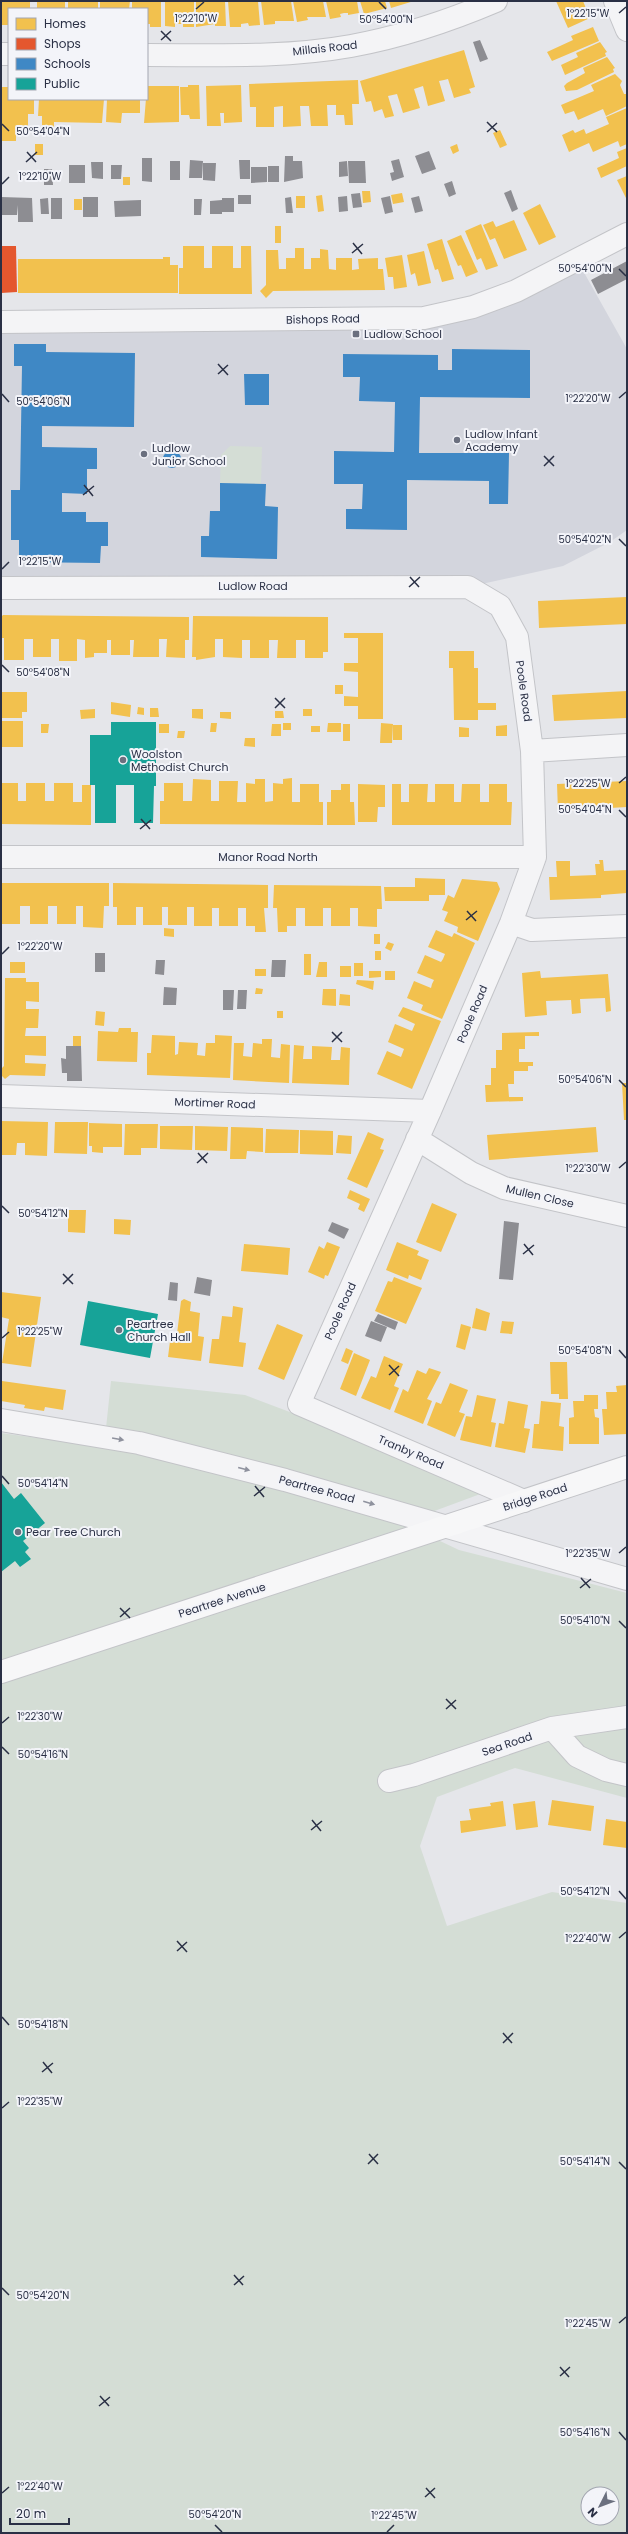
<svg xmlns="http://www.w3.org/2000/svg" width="628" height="2534" font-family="Poppins,sans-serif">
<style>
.built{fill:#d3d5dd}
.green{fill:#d4ddd5;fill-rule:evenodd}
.homes{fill:#f2c14e}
.shops{fill:#e4572e}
.schools{fill:#3f88c5}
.public{fill:#17a398}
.industry{fill:#8d8d92}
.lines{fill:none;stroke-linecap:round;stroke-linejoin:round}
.street-casing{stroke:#c3c4c8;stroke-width:24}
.secondary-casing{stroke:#c3c4c8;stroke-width:24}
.street{stroke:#f4f4f6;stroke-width:22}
.secondary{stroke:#f7f7f8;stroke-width:22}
.oneway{fill:#8f929e}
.ticks{fill:none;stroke:#2a3045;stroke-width:1.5}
.poi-dot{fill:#6b707f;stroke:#f3f4f9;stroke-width:1.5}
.labels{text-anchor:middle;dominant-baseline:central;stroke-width:4;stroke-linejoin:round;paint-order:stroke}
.street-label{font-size:11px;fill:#2a3045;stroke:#f3f4f9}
.poi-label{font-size:11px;fill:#2a3045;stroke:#f3f4f9;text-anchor:start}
.ticks-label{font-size:10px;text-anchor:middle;fill:#2a3045;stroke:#f3f4f9;stroke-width:4;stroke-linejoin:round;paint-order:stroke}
</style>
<rect width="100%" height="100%" fill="#e5e6ea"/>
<!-- built -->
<path class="built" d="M577 260 627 349V530L610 542 563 566 468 587 1 588V322L424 318Z"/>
<!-- green -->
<path class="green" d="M230 446 262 447 261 484 220 483 221 455Z
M111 1381 245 1395 348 1434 483 1493 402 1523 459 1550 627 1593V1798L515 1768 437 1797 420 1846 447 1926 552 1892 627 1903V2533H1V1433L104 1447ZM588 2494H612V2518H588Z"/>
<!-- homes -->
<path class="homes" d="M1 1H30V9H9V25H1Z
M37 1H65V9H37Z
M68 1H98V9H68Z
M100 1H130L129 9H100Z
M132 1H161V27H150V24H147V9H132Z
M165 1H194V27H183V24H175V27L165 26Z
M196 1H225L226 26H215V24L196 27Z
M228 1H258L260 25 249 26 248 23 241 24V27H230Z
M261 1H291L294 21H275V24L264 25Z
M293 1H323L326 17H307L308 20 297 22Z
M326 1H357L359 13 348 15V13H344L340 14 341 17 330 19Z
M360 1H385L387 8 364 14Z
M389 1H414L391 8Z
M556 1H583L590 18 568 28Z
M593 27 599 41 552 61 547 52 573 40 571 36Z
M600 42 607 52 605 53 606 56 565 75 561 65 578 57 576 53Z
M464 50 475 87 469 89 471 93 454 98 448 79 444 80 439 81 445 101 428 106 423 86 414 89 420 108 403 113 397 94 388 96 394 116 385 118 382 109 374 112 371 101 366 102 360 81Z
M607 57 615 68 613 69 614 72 577 90 566 91 564 86 567 83 585 73 583 68Z
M615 74 622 81 620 85 624 94H627V106L606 116 603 109 578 120 574 111 565 114 561 105 594 91 591 85Z
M358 80 359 104H352L353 125H345L344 115H336V105H327L328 126H311L309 106H300L301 126 283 127V106L274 107V127H256V107H250L249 84Z
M188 85H199L200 119H190L189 115H181L180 87H188Z
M241 85 242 122 224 123V113H220L221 126H207L206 86Z
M147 86H179V122L144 123Z
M1 87H9V99H34V114H28V131H16V141H1Z
M39 99H104L102 123 54 122V129H42V116H38Z
M107 99H140V113H122L121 123 106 122Z
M627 108V144L620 147 618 141 593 152 589 143 569 152 562 135 573 130 575 133 584 129 586 134 609 124 606 117Z
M500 130 507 145 500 148 493 133Z
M35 144H43V155H35Z
M457 144 459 151 453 154 450 147Z
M627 148V166L601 178 597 168 619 158 617 152Z
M627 176V200L617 180Z
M123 177H130V185H123Z
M362 191H370L371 202 363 203Z
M402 193 404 202 393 204 391 195Z
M322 195 324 211 318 212 316 196Z
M296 196H305V208H296Z
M74 199H82V210H74Z
M540 204 556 237 539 245 523 213Z
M514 220 527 250 504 259 495 238 490 240 483 225 493 221 496 227Z
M481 224 498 266 486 270 481 258 477 260 465 231Z
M275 226H281V243H275Z
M461 235 478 272 466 277 461 265 458 266 447 241Z
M442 239 454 279 442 282 438 269 435 270 427 244Z
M183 246H204V268H212V246H233V268H241V246H251L252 294H179V268H183Z
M295 248H304V269H311V258H320V249L328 250 329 269 336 270V258H352V270L359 269 358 259 378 258V269H383L385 290 273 291 266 298 260 291 266 285V250H278L279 269H286V258H295Z
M424 251 431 283 418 286 415 273 411 275 407 255Z
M402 255 407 287 394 289 393 277H388L385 258Z
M163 257H170V265H178V293H18V259H163Z
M627 597V624L539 628 538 601Z
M3 615 189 617V640H185V658L166 657 167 639H159V657H133L134 640H130V655H111V640H107V653H94V657L85 658V640L77 639V661H59V639H51V657H33V639H24V660H4V638H1V617Z
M193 616 328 617V652H323V658H305V640H296V658H277L278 640H269V658H250V640H242V658L223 657V639H215V657L196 660V657H192Z
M344 633H383V719H358V706H344V696L358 697V672L344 671V663H358V638H344Z
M449 651H474V668H478V703H496V710H478V720H454L453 668H449Z
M335 685H343V694H335Z
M627 691V718L554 721 552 695Z
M1 692H27V712H22V718H1Z
M111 702 131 705 130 717 111 714Z
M138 707 144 708V715L137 714Z
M150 708H158L159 717H150Z
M95 709V718L81 719 80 710Z
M192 709H203V719L192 718Z
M303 709H312V716H303Z
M275 711H283L284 718H275Z
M220 712H231V719L220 718Z
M1 721H23V747H1Z
M211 723H217L216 732H210Z
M283 723H291V730H283Z
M328 723H341V732H327Z
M381 723 393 724 392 743H380Z
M41 724H49L48 733H41Z
M159 724H169V733H159Z
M272 724H281V736H271Z
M343 724H350V741H343Z
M393 725H402V740H393Z
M507 725V736H496V726Z
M311 726H320V732H311Z
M459 727 469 728V737H459Z
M178 731H185L184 738H177Z
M245 738H255V747L244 746Z
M292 778V802H300V784H319V802H323V825L160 824V801H164V783H183V801H192L193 779 211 780V801H219V781H238L237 802H246V783L255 784V779H265V802L273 801V783L283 784V779Z
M627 781V807L558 811 557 784Z
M1 783H18V801H26V783H45V801H54V783H73V802H82V785H91V825L1 824Z
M341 784H350V802H354L355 825H327V802H331V790H341Z
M358 784 385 785V807H378L377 822H358Z
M392 784H401V802H409V784H428L427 802H435V784H454V802H461L462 784H480V802H489V784H507V802H512L511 825H392Z
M599 860H603L604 871 627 870V893L601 895V898L550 900 549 877H557L556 861H570V876L596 875 595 864H600Z
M415 878 445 879V895H429V901H385L384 887H415Z
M462 879 497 882 500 889 478 941 457 932 458 927 444 921 448 912 442 910 448 895 454 898Z
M1 883H109V906H104L103 928 83 927V906H76V924H57V906H48V924H30V906H20V924H2Z
M113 883 268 885V908H264L266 932H255V926H246V908H238V926H219V908H212V926H194V907H187V925H168V907H162V925H143V907H136V925H117V907H113Z
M274 885 381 886 382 909H377V927L358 926V908H350V926H331V908H323V926H305V908H296V926H287V932H278L277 908H273Z
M164 928 174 929V937L164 936Z
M436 930 452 937 454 933 475 943 442 1019 421 1010 423 1005 407 998 414 981 431 988 432 984 434 980 417 973 425 955 441 962 443 959 445 954 428 947Z
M374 934H380V944H374Z
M388 942 394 944 391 951 385 948Z
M375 951H381V960H375Z
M304 954H311V975H304Z
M10 962H25V973H10Z
M319 962H327V977H316Z
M354 963H363V976H354Z
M340 966H351V977H340Z
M255 969H266V976H255Z
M369 971H381V977L369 978Z
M385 971H395V980H385Z
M540 971 541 978 608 974 611 1011 606 1012 605 998 580 999 581 1013 572 1014 571 1000 546 1001 547 1015 525 1017 522 973Z
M5 978H26V982H39V1002L26 1001V1009H39L38 1028H26L25 1036H46V1056L25 1055V1063L46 1064 45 1076 10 1075 5 1079 1 1075V1069L4 1066Z
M357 980 374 981 373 990 356 984Z
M256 988 263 989 262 994H255Z
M323 989H336V1006L322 1005Z
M340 994 350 995V1006L339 1005Z
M403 1007 441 1021 412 1089 377 1074 387 1051 401 1057 404 1049 388 1042 395 1024 412 1031 415 1024 398 1016Z
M96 1011 105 1012 104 1026 95 1025Z
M277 1011H283V1018H277Z
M119 1028H131V1032H138L137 1062 97 1061 98 1031 118 1032Z
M539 1032V1036H525V1049H519V1062H533V1066H528V1071H514V1084H508L509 1097H523V1101L486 1102 485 1085H491V1068H496V1050H502V1033Z
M152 1035 175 1036V1055L178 1054 179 1042 198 1043 197 1055 205 1056 206 1043H215V1035L232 1036 230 1078 147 1075V1053H151Z
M73 1036H81V1046H73Z
M262 1039H272L271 1057 280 1058 281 1044 290 1045 289 1083 233 1080 234 1043H244L243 1056 252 1057 253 1043 262 1044Z
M294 1045 304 1046 303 1059H312V1046L332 1047 331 1060H340L341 1047 350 1048 349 1085 292 1083Z
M622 1083H627V1120H624Z
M1 1121 48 1122 47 1156 25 1155V1143H17L16 1155H1Z
M55 1122H88L87 1154 54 1153Z
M89 1123 122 1124V1147H103V1153L92 1152V1146H89Z
M125 1124H158L157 1148H141V1155H124Z
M160 1126H193L192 1150 160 1149Z
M195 1126 228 1127 227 1151 195 1150Z
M231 1127 263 1128V1152L247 1151 246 1159H230Z
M596 1127 598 1152 489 1160 487 1135Z
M266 1129 299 1130 298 1153H265Z
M300 1130 333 1131V1155L300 1154Z
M368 1132 384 1139 380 1149 384 1150 367 1188 347 1179Z
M338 1135 352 1136 351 1154 336 1153Z
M350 1190 370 1199 364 1212 358 1209 360 1204 347 1198Z
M432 1203 457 1214 441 1252 416 1242Z
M68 1210H86L85 1233 68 1232Z
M114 1219 131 1220 130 1235 114 1234Z
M327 1242 340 1247 328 1276 325 1275 324 1279 308 1272 319 1246 324 1249Z
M397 1242 419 1251 417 1255 429 1260 421 1280 409 1275 408 1279 386 1270Z
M244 1244 290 1248 288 1275 241 1271Z
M394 1277 422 1288 406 1324 375 1311 388 1281 392 1282Z
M1 1292 41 1297 31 1367 2 1363 9 1319 1 1317Z
M184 1299 191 1302 190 1311 200 1313 198 1336 204 1337 201 1361 168 1357 171 1333 177 1334 181 1301Z
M233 1306 243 1308 239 1342 246 1343 243 1367 209 1363 212 1339H219L222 1316 232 1317Z
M476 1308 490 1313 486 1331 472 1328Z
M502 1321 514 1322 512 1334 500 1333Z
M277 1324 303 1335 284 1380 258 1369Z
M461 1324 471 1327 465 1350 456 1347Z
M346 1348 353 1351 348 1364 341 1361Z
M354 1353 370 1360 356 1396 340 1389Z
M384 1356 403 1364 394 1386 399 1388 390 1410 361 1398 371 1376 376 1378Z
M550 1362H567L568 1399H559V1394H551Z
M429 1368 441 1372 427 1399 432 1401 423 1424 394 1412 403 1389 408 1392 417 1370 426 1374Z
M2 1381 66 1390 63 1410 45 1407 44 1411 24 1408 25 1405 1 1401Z
M450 1383 468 1390 459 1412 465 1414 455 1437 427 1425 436 1402 441 1404Z
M627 1385V1434L604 1435 602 1409H607L606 1392H617L616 1386Z
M477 1395 496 1399 491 1422 496 1423 491 1447 460 1440 466 1416 472 1417Z
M584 1395H598V1409H594L595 1417 599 1418V1444H569V1418L574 1417 573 1401H584Z
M508 1401 528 1405 524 1428 530 1429 525 1453 495 1447 499 1423 504 1424Z
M541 1401 561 1403 559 1426 564 1427 563 1451 532 1448 534 1424H539Z
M552 1800 594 1806 591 1831 548 1825Z
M503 1801 506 1826 461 1833 460 1821 471 1820 469 1809 491 1806 490 1803Z
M535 1801 538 1827 516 1830 513 1804Z
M606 1819 627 1822V1848L603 1845Z"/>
<!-- shops -->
<path class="shops" d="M1 246H16L17 292 1 293Z"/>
<!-- schools -->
<path class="schools" d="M14 344H46V352L135 353 134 427 42 426V447L97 448V469H87V494L62 493V512H86V522H108V546H101L100 563 19 562V540H11V490H20L22 366H14Z
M452 349 530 350V398L420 397 419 453H509L508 504H489V481L407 480V530L346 529V509H362L363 484H334V451L394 452 395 402 359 401 360 377H343V354L438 355V370H452Z
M244 374H269V405H245Z
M163 459a9 9 0 1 1 18 0a9 9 0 1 1-18 0Z
M220 483 266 484 265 506 278 507 277 559 201 557V536H209L210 511H220Z"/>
<!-- public -->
<path class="public" d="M111 722H156V786H154L153 823H134V785H116V823H95V785H90V735H111Z
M88 1301 158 1314 150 1358 80 1345Z
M1 1482 14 1499 21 1493 45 1523 23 1541 29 1548 25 1552 31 1559 20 1567 15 1561 1 1572Z"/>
<!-- industry -->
<path class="industry" d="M480 40 488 59 480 62 473 42Z
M429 151 436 169 422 174 415 156Z
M285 156H293V161H302L303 178 284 182Z
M142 158H152V182L142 181Z
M399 159 404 177 392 181 390 173 394 172 391 161Z
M190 160 203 161 202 178H189Z
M239 160H250V179H240Z
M170 161H180V180H170Z
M347 161 348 176 339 177V162Z
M348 161H365L366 183H349Z
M91 162H103V179L92 178Z
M203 163H216L215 181 203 180Z
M69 165H85V183H69Z
M111 165H122L121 179H111Z
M268 166H279V182H268Z
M251 167H267V182L251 183Z
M44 169H52L53 185H44Z
M452 181 456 194 449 197 444 184Z
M511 190 518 209 512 212 504 193Z
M360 193 362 207 353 208 351 194Z
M238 195H251V204H238Z
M347 196 348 211 339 212 338 197Z
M390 196 393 212 385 214 381 198Z
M419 196 423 211 415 213 411 198Z
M1 197 32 198 33 222H18V205L17 215H1Z
M83 197H98V217H83Z
M291 197 293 213H286L285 198Z
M48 198 49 214H41L40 199Z
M51 198H62V219H51Z
M222 198H234V212H222Z
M194 199H202L201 215H194Z
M141 200V216L115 217 114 201Z
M222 200V214H210V201Z
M627 261V279L598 294 591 280Z
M95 953H105V972H95Z
M156 960H165L164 975 155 974Z
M272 960H286L285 977H271Z
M164 987 177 988 176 1005H163Z
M223 990H234L233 1010H223Z
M238 990H247L246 1009H237Z
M66 1046H81L82 1081H67V1073H62L61 1058 66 1059Z
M504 1221 519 1223 513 1280 499 1279Z
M332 1222 349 1229 344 1239 328 1231Z
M197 1277 212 1280 210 1296 194 1293Z
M170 1282 178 1283 177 1301 168 1300Z
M378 1314 398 1322 395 1330 374 1321Z
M371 1321 387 1327 381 1342 365 1336Z"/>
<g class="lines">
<!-- street casing -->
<g class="street-casing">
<path id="street" d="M615 1 627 30
M1 54H9
M147 55C214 55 284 58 351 46 401 37 449 21 496 1
M1 322 424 318 473 307 516 291 627 234
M1 588 468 587 500 606 517 637 532 751 535 857 511 923 430 1111 299 1404 524 1501
M532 751 627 745
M1 857H535
M511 923 532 930 627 926
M1 1096 430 1111
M417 1139 471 1173 504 1188 627 1216
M1 1420 139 1443 285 1480 627 1579
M552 1728 577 1756 606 1770 627 1775
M389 1781 414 1775 552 1728 627 1717"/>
</g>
<!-- secondary casing -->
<g class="secondary-casing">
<path id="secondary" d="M1 1672 627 1467"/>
</g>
<!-- street -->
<use href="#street" class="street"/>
<!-- secondary -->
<use href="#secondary" class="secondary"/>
</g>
<!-- one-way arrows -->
<defs><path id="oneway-solid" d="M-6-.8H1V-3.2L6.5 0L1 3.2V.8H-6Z"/></defs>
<g class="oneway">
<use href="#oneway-solid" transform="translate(118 1439) rotate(10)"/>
<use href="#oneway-solid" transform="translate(244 1469) rotate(14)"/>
<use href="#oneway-solid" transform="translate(369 1503) rotate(16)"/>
</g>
<!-- ticks -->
<path class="ticks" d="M379 2 386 9M196 9 204 2M619 13 626 7M161 31 171 41M161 40 171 31M487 122 497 132M2 124 9 131M487 132 497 123M27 152 36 162M26 162 37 152M2 184 9 177M353 243 362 254M352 253 363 244M619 269 626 276M218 364 228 375M218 374 228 365M2 394 9 402M619 398 626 392M544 456 554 466M544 466 554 456M84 485 93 496M83 495 94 486M619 539 626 546M2 569 9 562M410 577 419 587M409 587 420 577M2 665 9 672M275 698 285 708M275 708 285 698M619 783 626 777M619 810 626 817M141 819 150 829M140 829 151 820M467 911 476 921M466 920 477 911M2 954 9 947M332 1032 342 1042M332 1042 342 1032M619 1080 626 1087M198 1153 207 1163M197 1163 208 1153M619 1168 626 1162M2 1206 9 1213M524 1244 533 1255M523 1254 534 1245M63 1274 73 1284M63 1284 73 1274M2 1338 9 1332M619 1350 626 1358M389 1365 399 1376M389 1375 399 1366M2 1476 9 1484M255 1486 264 1497M254 1496 265 1487M619 1553 626 1547M581 1578 590 1588M580 1588 591 1579M120 1608 130 1618M120 1617 130 1608M619 1621 626 1628M446 1699 456 1709M446 1709 456 1700M2 1723 9 1717M2 1747 9 1754M312 1820 321 1831M311 1830 322 1821M619 1891 626 1899M619 1938 626 1932M177 1941 187 1952M177 1951 187 1942M2 2017 9 2025M503 2033 512 2043M503 2043 513 2033M43 2062 52 2073M42 2072 53 2063M2 2108 9 2102M369 2154 378 2164M619 2162 626 2169M368 2164 378 2154M234 2275 243 2285M234 2285 244 2276M2 2288 9 2295M619 2323 626 2317M560 2367 569 2377M560 2376 570 2367M100 2396 109 2406M99 2406 110 2397M619 2432 626 2440M426 2488 435 2498M2 2493 9 2487M425 2497 435 2488M215 2525 222 2532M387 2532 394 2525"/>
<!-- markers -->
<g class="poi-dot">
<rect x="352" y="330" width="8" height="8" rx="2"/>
<circle cx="457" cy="440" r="4"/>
<circle cx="144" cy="454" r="4"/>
<circle cx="123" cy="760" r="4"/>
<circle cx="119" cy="1330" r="4"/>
<circle cx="18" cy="1532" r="4"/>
</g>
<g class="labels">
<!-- street labels -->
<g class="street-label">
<text transform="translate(325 48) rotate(-6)">Millais Road</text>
<text transform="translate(323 319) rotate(-1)">Bishops Road</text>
<text x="253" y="586">Ludlow Road</text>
<text transform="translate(524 691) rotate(82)">Poole Road</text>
<text x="268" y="857">Manor Road North</text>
<text transform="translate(472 1014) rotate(-67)">Poole Road</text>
<text transform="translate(215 1103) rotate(2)">Mortimer Road</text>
<text transform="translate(540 1196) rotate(13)">Mullen Close</text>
<text transform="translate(340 1311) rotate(-66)">Poole Road</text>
<text transform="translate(411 1452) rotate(23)">Tranby Road</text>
<text transform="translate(317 1489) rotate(15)">Peartree Road</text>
<text transform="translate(535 1497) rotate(-18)">Bridge Road</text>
<text transform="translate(222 1600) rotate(-18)">Peartree Avenue</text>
<text transform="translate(507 1744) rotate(-19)">Sea Road</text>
</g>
<!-- poi labels -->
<g class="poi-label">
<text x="364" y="334">Ludlow School</text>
<text x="465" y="434">Ludlow Infant<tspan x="465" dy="13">Academy</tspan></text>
<text x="152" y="448">Ludlow<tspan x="152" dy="13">Junior School</tspan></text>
<text x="131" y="754">Woolston<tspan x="131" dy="13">Methodist Church</tspan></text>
<text x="127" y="1324">Peartree<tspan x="127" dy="13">Church Hall</tspan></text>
<text x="26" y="1532">Pear Tree Church</text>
</g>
</g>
<g class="ticks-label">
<text x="588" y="17">1°22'15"W</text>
<text x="196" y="22">1°22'10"W</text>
<text x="386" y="23">50°54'00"N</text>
<text x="43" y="135">50°54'04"N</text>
<text x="40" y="180">1°22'10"W</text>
<text x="585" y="272">50°54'00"N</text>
<text x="588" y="402">1°22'20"W</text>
<text x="43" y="405">50°54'06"N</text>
<text x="585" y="543">50°54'02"N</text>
<text x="40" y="565">1°22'15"W</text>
<text x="43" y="676">50°54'08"N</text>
<text x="588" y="787">1°22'25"W</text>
<text x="585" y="813">50°54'04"N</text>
<text x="40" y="950">1°22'20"W</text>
<text x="585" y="1083">50°54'06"N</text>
<text x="588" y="1172">1°22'30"W</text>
<text x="43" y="1217">50°54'12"N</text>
<text x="40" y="1335">1°22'25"W</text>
<text x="585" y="1354">50°54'08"N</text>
<text x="43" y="1487">50°54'14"N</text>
<text x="588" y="1557">1°22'35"W</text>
<text x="585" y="1624">50°54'10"N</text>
<text x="40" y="1720">1°22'30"W</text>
<text x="43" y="1758">50°54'16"N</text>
<text x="585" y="1895">50°54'12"N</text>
<text x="588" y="1942">1°22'40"W</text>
<text x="43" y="2028">50°54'18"N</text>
<text x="40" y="2105">1°22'35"W</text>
<text x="585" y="2165">50°54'14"N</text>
<text x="43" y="2299">50°54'20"N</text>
<text x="588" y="2327">1°22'45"W</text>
<text x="585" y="2436">50°54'16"N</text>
<text x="40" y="2490">1°22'40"W</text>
<text x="215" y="2518">50°54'20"N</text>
<text x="394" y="2519">1°22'45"W</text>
</g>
<!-- border -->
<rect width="628" height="2534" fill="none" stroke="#2a3045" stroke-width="4"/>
<!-- legend -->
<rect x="8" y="8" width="140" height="92" fill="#f3f4f9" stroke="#a3a6b1"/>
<rect x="16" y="18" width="20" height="12" fill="#f2c14e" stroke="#a3a6b1"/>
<text x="44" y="28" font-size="12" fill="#2a3045">Homes</text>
<rect x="16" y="38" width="20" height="12" fill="#e4572e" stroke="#a3a6b1"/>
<text x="44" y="48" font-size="12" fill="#2a3045">Shops</text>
<rect x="16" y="58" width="20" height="12" fill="#3f88c5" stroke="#a3a6b1"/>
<text x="44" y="68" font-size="12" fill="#2a3045">Schools</text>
<rect x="16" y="78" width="20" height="12" fill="#17a398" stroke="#a3a6b1"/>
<text x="44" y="88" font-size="12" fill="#2a3045">Public</text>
<!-- north arrow -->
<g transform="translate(600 2506) rotate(228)"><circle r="19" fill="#f3f4f9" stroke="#a3a6b1"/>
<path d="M0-3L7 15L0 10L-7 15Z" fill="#6b707f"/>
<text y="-6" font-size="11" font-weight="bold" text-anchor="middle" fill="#2a3045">N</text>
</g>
<!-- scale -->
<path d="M10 2518v6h59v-6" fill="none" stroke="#2a3045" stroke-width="2"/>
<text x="16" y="2518" font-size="12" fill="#2a3045" stroke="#f3f4f9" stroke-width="3" paint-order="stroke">20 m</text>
</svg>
